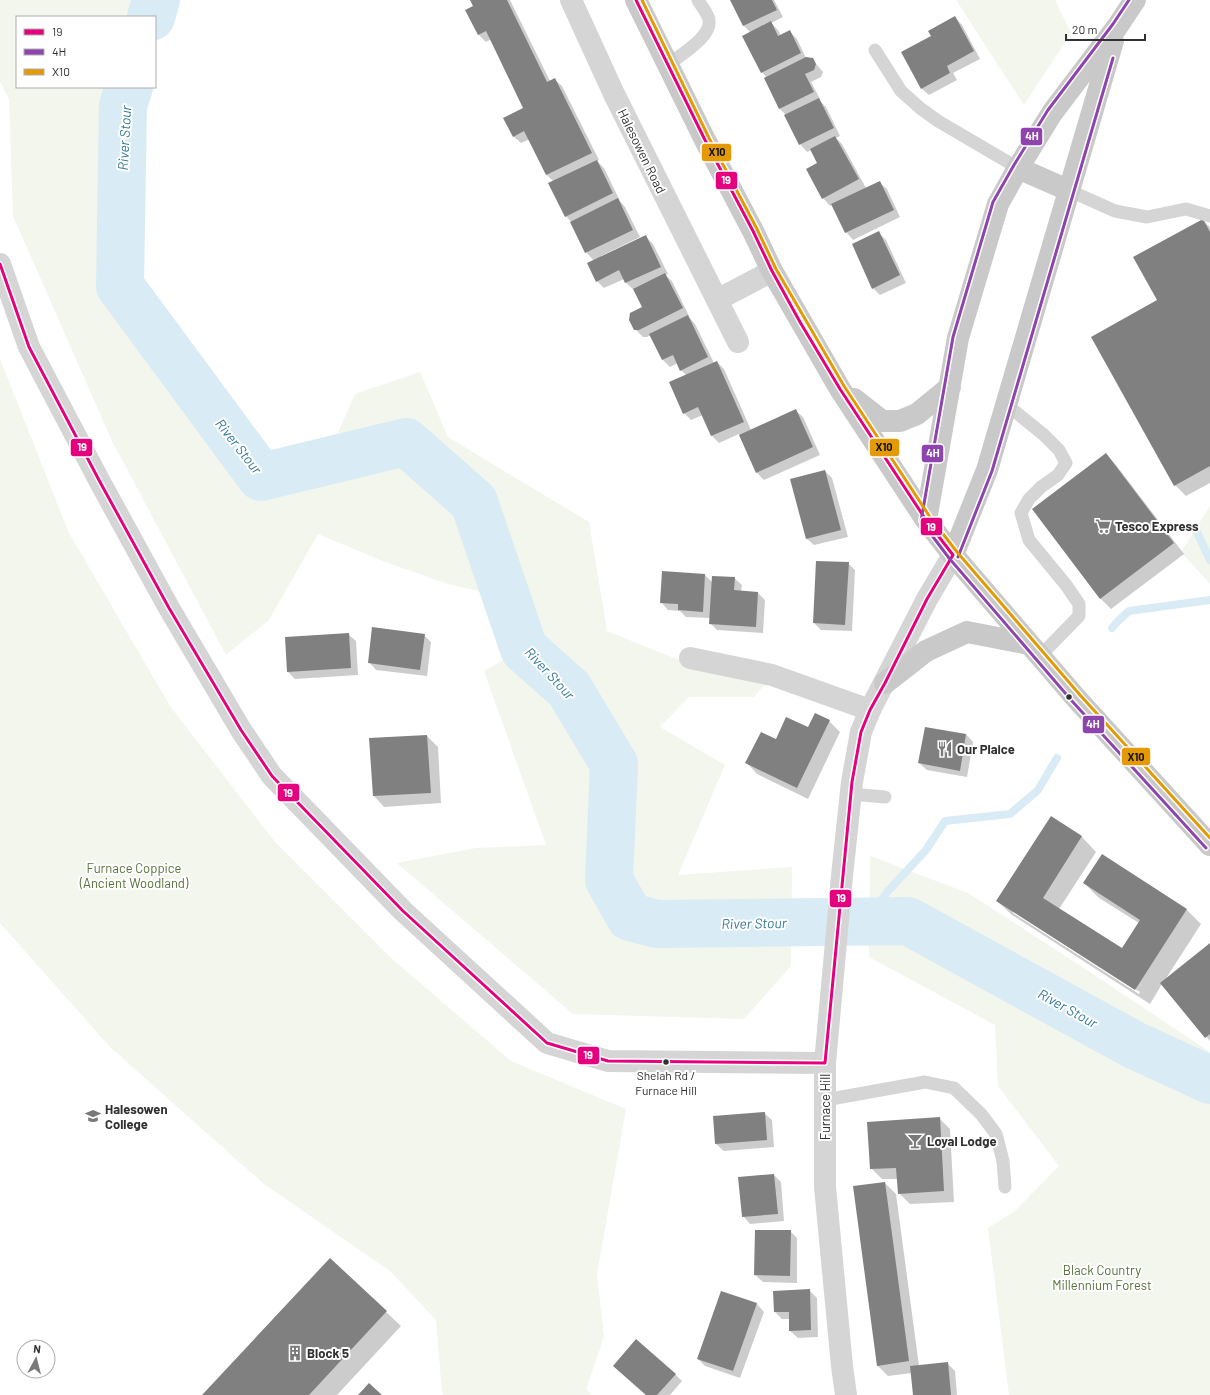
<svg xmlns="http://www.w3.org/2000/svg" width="1210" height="1395" font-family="Barlow,sans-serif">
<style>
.green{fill:#f2f6ed}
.shadow{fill:#0003;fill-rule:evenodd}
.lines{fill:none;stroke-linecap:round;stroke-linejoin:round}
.stream{stroke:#d9ebf4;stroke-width:8}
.river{stroke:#d9ebf4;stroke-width:48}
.building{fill:#808080}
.service{stroke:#d5d5d5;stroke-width:13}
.minor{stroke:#d5d5d5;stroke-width:22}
.tertiary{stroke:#d5d5d5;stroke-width:22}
.primary{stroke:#c9c9c9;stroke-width:22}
.bus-1-casing{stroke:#fff;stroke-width:6}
.bus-2-casing{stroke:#fff;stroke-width:6}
.bus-3-casing{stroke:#fff;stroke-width:6}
.bus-1{stroke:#e5007d;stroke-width:3}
.bus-2{stroke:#8e44ad;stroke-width:3}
.bus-3{stroke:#e39a05;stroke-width:3}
.bus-dot{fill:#313131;stroke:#fff;stroke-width:1.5}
.labels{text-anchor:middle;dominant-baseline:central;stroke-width:4;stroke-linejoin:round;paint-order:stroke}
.bus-label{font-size:12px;fill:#313131;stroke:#fff}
.street-label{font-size:13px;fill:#313131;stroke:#fff}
.poi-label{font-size:13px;font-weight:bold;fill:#313131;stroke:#fff;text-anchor:start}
.park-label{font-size:13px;fill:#577239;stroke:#fff}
.water-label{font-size:14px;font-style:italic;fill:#357a9d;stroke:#fff}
.line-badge{stroke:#fff;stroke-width:1.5}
.badge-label{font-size:11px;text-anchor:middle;font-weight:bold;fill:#fff}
.pale-badge-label{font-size:11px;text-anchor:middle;font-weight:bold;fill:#111}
</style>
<rect width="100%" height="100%" fill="#fff"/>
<!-- green -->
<path class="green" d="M0 0H156L151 17H17V87H129L123 106 120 286 261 477 330 451 355 394 420 372 448 437 589 522 607 631 684 662 765 684 754 697H689L660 727 725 765 678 875 792 867 791 966 744 1019 573 1014 397 863 476 848 546 845 484 671 524 648 506 597 448 584 385 562 318 534 269 620 226 655 112 441 13 216 9 99 0 81Z
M956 0H1055L1071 33 1024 105Z
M0 359 69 533 170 706 275 842 389 956 511 1061 626 1109 597 1274 604 1337 586 1389 592 1395H443L442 1393 436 1320 390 1271 264 1184 110 1047 0 923Z
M1210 506V584L1181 552Z
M870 856 968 893 1061 953 1210 1052V1395H1009L988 1228 1015 1211 1059 1166 998 1086 995 1025 869 957Z"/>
<!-- shadow -->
<path class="shadow" d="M471 0H510L550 81 554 79 562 86 599 160 597 161 604 168 620 201 625 207 640 237 601 256V258L646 237 653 244 668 274 665 275 672 281 689 316H688L695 324 714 363 717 362 724 369 751 430 795 410 803 417 820 455 764 480 757 473 739 434 719 443 712 436 703 415 691 420 684 413 687 376 681 370 678 363 670 367 663 360 651 335 647 337H643L635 329 643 307 634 290 626 283 624 279 604 288 597 281 594 261 586 252 571 222 566 216 554 182 547 175 530 139 521 143 513 136 525 108 491 39 486 42 479 35 474 6Z
M731 0H774L783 17 771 23 778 30 781 36 789 31 797 39 806 58 812 59 823 72 821 77 811 82 820 99 819 100 826 107 840 136 836 138 842 144 866 188 879 182 887 189 900 217 853 240 846 232 832 205 830 206 823 198 807 169 818 164 811 150 807 152 800 144 786 115 780 109 765 78H767L762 72 751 33 744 26Z
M955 17 962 25 980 59 953 73 957 80 929 95 921 88 932 37Z
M1202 220 1210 227V483L1186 496 1175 485 1159 301Z
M879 233 886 240 906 283 880 295 873 288Z
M1106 454 1116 465 1184 554 1111 609 1100 598Z
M825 471 832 478 848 537 814 545 806 538Z
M848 563 855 570 852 631 821 630 814 623Z
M663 572 705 575 713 583 734 578 742 585 741 592 758 593 765 600 763 633 717 630 710 623V618L686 617 680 611 668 610 661 602Z
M348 634 356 641 358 675 295 679 288 672 286 638Z
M424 635 431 642 427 676 376 670 369 662Z
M829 721 840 732 808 799 757 774 747 763 776 740Z
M966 734 973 742 967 777 927 770 919 763Z
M427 736 438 747 441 803 384 807 374 796 370 739Z
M1051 817 1082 837 1096 852 1059 909 1122 950 1139 923 1099 898 1084 883 1102 855 1187 910 1201 924 1165 980 1210 944V1041L1162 984 1150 1004 1012 915 997 901ZM1013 911 1140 992 1139 994 1013 913Z
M764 1113 772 1120 774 1147 724 1151 716 1144Z
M939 1118 950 1129 954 1202 910 1204 899 1193 898 1179H882L871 1168Z
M774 1175 781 1182 784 1221 750 1224 743 1216Z
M885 1183 896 1194 919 1366 947 1363 955 1371 957 1395H914L912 1373 888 1376 877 1365Z
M790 1231 797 1238V1283L763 1282 755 1275Z
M809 1290 817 1298 818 1337 798 1338 790 1331V1319H782L775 1312Z
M722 1292 757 1304 764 1312 740 1378 705 1366 698 1359Z
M386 1312 401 1326 337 1395H203Z
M614 1366 675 1374 682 1381 670 1395H646Z"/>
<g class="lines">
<!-- stream -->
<path class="stream" d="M1196 530 1210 560
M1112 628 1118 621 1129 611 1210 600
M867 921 888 891 926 850 945 821 1010 814 1038 790 1057 758"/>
<!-- river -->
<path class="river" d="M151 17 156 0
M129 87 123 106 120 286 261 477 406 442 474 502 524 649 569 689 614 764 609 880 630 917 657 924 908 921 1134 1045 1210 1080"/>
</g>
<!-- building -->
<path class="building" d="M470 0H507L547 82 555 78 592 153 546 175 524 131 513 137 503 118 523 108 486 31 478 35 465 10 473 6Z
M730 0H772L777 10 743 26Z
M955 16 974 51 947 66 950 73 921 89 901 52 931 36 928 31Z
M771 21 778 36 790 30 801 53 761 73 742 36Z
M806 57 813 58 816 64 814 70 805 74 814 92 779 109 764 78Z
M819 98 834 128 799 145 784 115Z
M835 136 859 179 822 199 806 169 817 163 810 149Z
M597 160 613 193 565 217 548 183Z
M880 181 894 210 845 233 831 204Z
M618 198 633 230 585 253 570 222Z
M1203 219 1210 232V466L1174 486 1091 337 1157 300 1133 257Z
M879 231 900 275 872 289 852 244Z
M646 235 661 267 625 283 619 270 596 282 587 263Z
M665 273 683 308 639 330H634L629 320 630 313 642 307 633 289Z
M688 315 708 357 680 371 673 355 662 360 649 334Z
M717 361 744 422 711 436 698 407 683 414 669 382Z
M796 409 813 447 756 473 739 435Z
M1106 453 1174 543 1100 599 1032 509Z
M825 470 841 530 806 539 790 479Z
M816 561 849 562 845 625 813 623Z
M662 571 705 574 703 612 678 610V604L660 603Z
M712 576 735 577 734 590 758 592 756 627 709 624Z
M372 627 425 634 420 670 368 663Z
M349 633 351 668 287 672 285 637Z
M815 713 830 720 797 788 745 763 761 732 776 739 786 717 808 727Z
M925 727 966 734 960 771 918 763Z
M427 735 431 793 373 796 369 738Z
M1051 816 1082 836 1043 898 1122 948 1140 920 1083 883 1102 854 1187 909 1135 990 996 901Z
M1210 943V1034L1205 1038 1160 983Z
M765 1112 767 1140 715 1144 713 1116Z
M940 1117 944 1191 898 1194 896 1168 870 1169 867 1122Z
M774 1174 778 1214 742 1217 738 1177Z
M885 1182 909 1361 877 1366 853 1186Z
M755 1230H791L790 1276 754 1275Z
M330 1258 387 1311 309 1395H202Z
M810 1289 811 1330 789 1331V1312H774L773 1291Z
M721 1291 757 1303 733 1371 697 1359Z
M636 1339 676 1374 657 1395H646L613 1366Z
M948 1362 951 1395H913L910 1366Z
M369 1383 382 1395H358Z"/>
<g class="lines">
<!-- service -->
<path class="service" d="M875 50 901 91 920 108 938 121 1018 168
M668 65C680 55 712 37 709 20 708 13 701 6 698 0
M1068 190 1115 211 1147 217 1186 209 1210 216
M1007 405 1044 435 1059 450 1066 463 1058 475 1041 487 1029 499 1021 513 1029 540 1066 585 1079 604V616L1040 656
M851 794 885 797
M825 1100 925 1082 954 1088 981 1114 996 1134 1003 1161 1005 1187"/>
<!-- minor -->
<path class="minor" d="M571 0 614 94 717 300 772 271
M0 264 29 347 100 482 169 608 241 730 272 776 403 911 547 1043 608 1061 825 1063
M717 300 738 342
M690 658 772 675 870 710"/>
<!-- tertiary -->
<path class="tertiary" d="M846 1395 842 1366 825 1187V1063L842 876 852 782 861 732 870 710 927 599 953 555"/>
<!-- primary -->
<path class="primary" d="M636 0 705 140 753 231 772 271 840 389 926 520 953 555 1076 698 1210 845
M1018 168 1068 190
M854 399 882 421H900L917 414 950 387
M926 520 958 338 998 204 1018 168 1052 113 1117 27 1135 0
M953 555 987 470 1113 41
M885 683 926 651 967 632 1029 644"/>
<!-- bus-1 casing -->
<g class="bus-1-casing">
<path id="bus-1" d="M0 264 29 347 100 482 169 608 241 730 272 776 403 911 547 1043 608 1061 825 1063 852 782 861 732 870 710 885 683 927 599 953 555 926 520 840 389 800 322 772 271 753 231 705 140 636 0"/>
</g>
<!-- bus-2 casing -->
<g class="bus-2-casing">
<path id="bus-2" d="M1129 0 1113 24 1048 110 1014 165 993 202 953 337 921 521 949 558 1072 701 1206 848
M958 557 992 471 1113 58"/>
</g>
<!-- bus-3 casing -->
<g class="bus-3-casing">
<path id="bus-3" d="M642 0 709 138 757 229 776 269 844 386 930 517 957 552 1080 695 1210 838"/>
</g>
<!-- bus-1 -->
<use href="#bus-1" class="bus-1"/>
<!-- bus-2 -->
<use href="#bus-2" class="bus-2"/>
<!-- bus-3 -->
<use href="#bus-3" class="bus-3"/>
</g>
<!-- icons -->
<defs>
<g id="supermarket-bare" transform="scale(1.2)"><path d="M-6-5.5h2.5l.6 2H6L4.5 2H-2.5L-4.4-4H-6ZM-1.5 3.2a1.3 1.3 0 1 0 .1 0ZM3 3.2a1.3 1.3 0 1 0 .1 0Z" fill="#797979" stroke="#fff" stroke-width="2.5" paint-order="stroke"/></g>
<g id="restaurant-bare" transform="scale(1.2)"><path d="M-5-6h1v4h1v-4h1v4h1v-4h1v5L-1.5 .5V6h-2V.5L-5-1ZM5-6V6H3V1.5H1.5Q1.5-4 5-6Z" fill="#797979" stroke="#fff" stroke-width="2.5" paint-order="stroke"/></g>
<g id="university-bare" transform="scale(1.2)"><path d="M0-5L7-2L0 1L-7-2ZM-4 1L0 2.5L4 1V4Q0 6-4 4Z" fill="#797979" stroke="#fff" stroke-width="2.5" paint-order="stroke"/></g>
<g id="bar-bare" transform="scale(1.2)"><path d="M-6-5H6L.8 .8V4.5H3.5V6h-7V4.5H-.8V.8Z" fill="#797979" stroke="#fff" stroke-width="2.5" paint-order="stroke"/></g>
<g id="building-bare" transform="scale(1.2)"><path d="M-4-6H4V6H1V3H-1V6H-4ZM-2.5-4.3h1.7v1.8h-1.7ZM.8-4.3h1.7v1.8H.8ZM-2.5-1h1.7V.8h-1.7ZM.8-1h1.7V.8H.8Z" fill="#797979" stroke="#fff" stroke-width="2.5" paint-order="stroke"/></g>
</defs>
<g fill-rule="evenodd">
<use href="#supermarket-bare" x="1103" y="526"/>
<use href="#restaurant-bare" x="945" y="749"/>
<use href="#university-bare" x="93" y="1116"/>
<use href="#bar-bare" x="915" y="1141"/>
<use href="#building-bare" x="295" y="1353"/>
</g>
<!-- markers -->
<g class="bus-dot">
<circle cx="1069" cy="697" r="3.5"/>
<circle cx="666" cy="1062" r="3.5"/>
</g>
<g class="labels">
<!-- bus labels -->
<g class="bus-label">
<text x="666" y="1075">Shelah Rd /<tspan x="666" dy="15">Furnace Hill</tspan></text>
</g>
<!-- street labels -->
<g class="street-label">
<text transform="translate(642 151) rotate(64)">Halesowen Road</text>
<text transform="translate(825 1107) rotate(-90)">Furnace Hill</text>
</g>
<!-- poi labels -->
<g class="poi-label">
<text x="1115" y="526">Tesco Express</text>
<text x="957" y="749">Our Plaice</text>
<text x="105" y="1109">Halesowen<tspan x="105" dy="15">College</tspan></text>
<text x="927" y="1141">Loyal Lodge</text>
<text x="307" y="1353">Block 5</text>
</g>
<!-- park labels -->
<g class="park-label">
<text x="134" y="868">Furnace Coppice<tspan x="134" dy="15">(Ancient Woodland)</tspan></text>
<text x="1102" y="1270">Black Country<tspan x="1102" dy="15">Millennium Forest</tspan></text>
</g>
<!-- water labels -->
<g class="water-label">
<text transform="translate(124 138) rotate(-87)">River Stour</text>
<text transform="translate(239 446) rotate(52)">River Stour</text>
<text transform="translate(550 673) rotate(47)">River Stour</text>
<text transform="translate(754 923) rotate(-1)">River Stour</text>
<text transform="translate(1068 1008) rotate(29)">River Stour</text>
</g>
</g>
<g class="line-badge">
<rect x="1020" y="127" width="23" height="19" rx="4" fill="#8e44ad"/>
<rect x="701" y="143" width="31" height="19" rx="4" fill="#e39a05"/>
<rect x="715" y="171" width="23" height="19" rx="4" fill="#e5007d"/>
<rect x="869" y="438" width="31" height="19" rx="4" fill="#e39a05"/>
<rect x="70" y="438" width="23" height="19" rx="4" fill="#e5007d"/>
<rect x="921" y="444" width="23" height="19" rx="4" fill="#8e44ad"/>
<rect x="920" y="517" width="23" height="19" rx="4" fill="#e5007d"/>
<rect x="1082" y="715" width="23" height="19" rx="4" fill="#8e44ad"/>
<rect x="1121" y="747" width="30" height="19" rx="4" fill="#e39a05"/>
<rect x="277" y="783" width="23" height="19" rx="4" fill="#e5007d"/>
<rect x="829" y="889" width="23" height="19" rx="4" fill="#e5007d"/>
<rect x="577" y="1046" width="23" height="19" rx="4" fill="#e5007d"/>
</g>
<g class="badge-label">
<text x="1032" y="140">4H</text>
<text x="726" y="184">19</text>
<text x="82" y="451">19</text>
<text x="933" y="457">4H</text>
<text x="931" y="531">19</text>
<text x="1093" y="728">4H</text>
<text x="288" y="797">19</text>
<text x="841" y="902">19</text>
<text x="588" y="1059">19</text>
</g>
<g class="pale-badge-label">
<text x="717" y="156">X10</text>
<text x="884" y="451">X10</text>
<text x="1136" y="761">X10</text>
</g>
<!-- legend -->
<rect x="16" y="16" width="140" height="72" fill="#ffffff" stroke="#adadad"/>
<rect x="24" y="29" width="20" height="6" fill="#e5007d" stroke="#adadad"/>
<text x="52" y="36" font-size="12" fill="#313131">19</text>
<rect x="24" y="49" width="20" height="6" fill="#8e44ad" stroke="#adadad"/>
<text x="52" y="56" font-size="12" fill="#313131">4H</text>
<rect x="24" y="69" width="20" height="6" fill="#e39a05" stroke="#adadad"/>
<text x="52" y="76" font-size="12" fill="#313131">X10</text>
<!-- north arrow -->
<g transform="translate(36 1359) rotate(7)"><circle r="19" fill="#ffffff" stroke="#adadad"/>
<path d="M0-3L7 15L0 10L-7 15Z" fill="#797979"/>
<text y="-6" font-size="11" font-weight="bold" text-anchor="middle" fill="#313131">N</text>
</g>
<!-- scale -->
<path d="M1066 34v6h79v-6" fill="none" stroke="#313131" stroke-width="2"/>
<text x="1072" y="34" font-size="12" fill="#313131" stroke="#ffffff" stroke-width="3" paint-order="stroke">20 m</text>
</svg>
